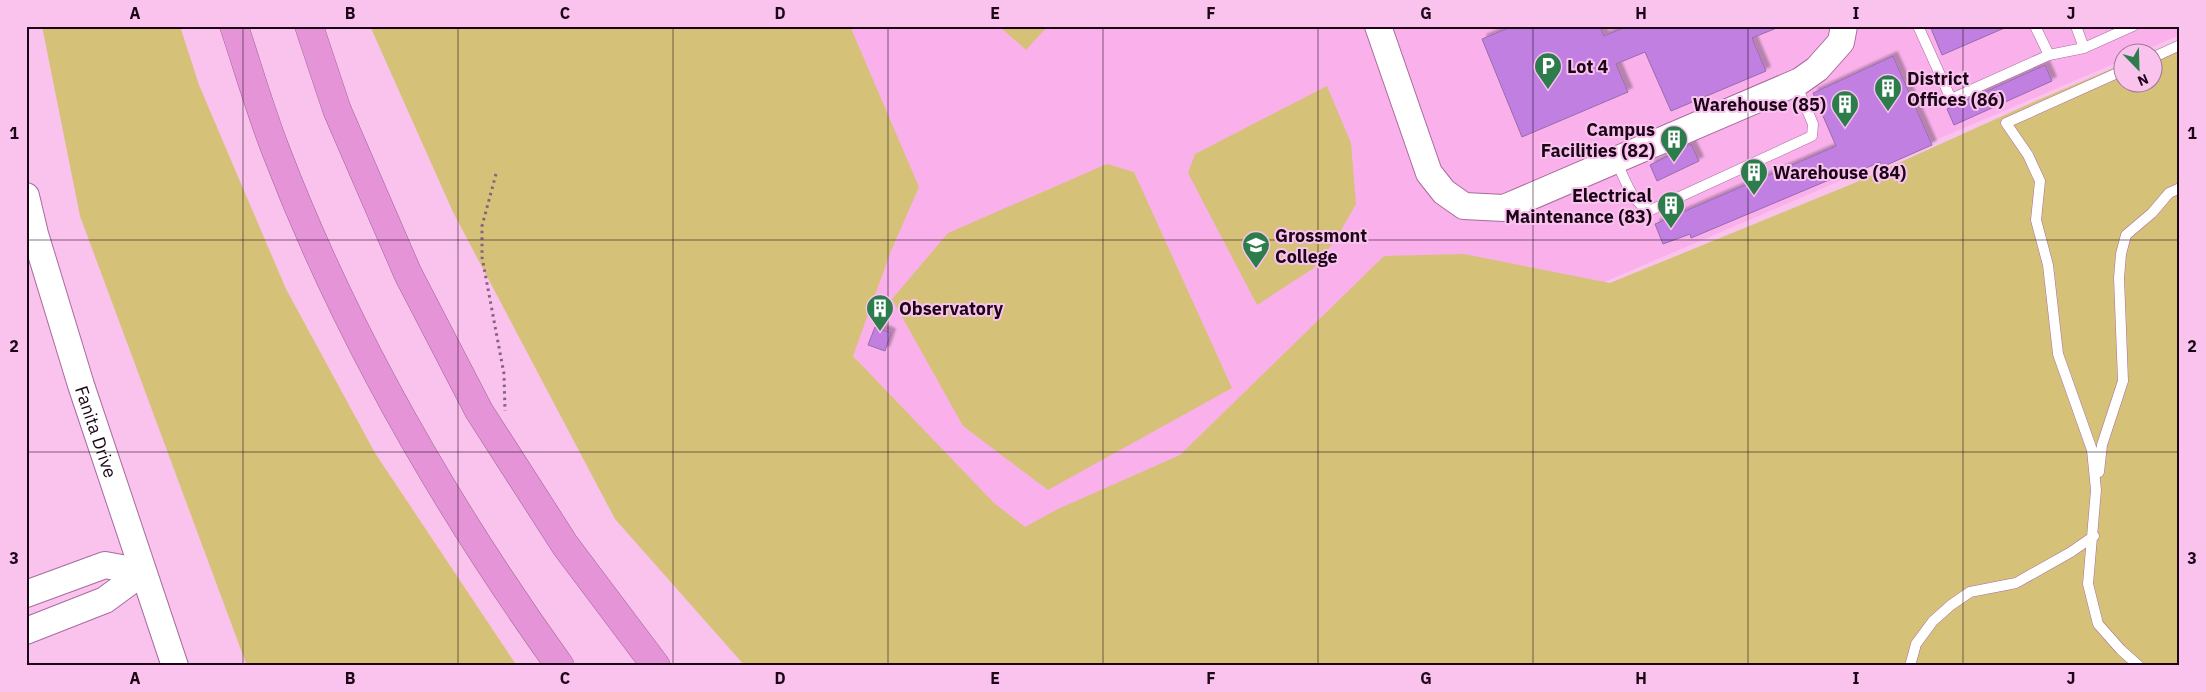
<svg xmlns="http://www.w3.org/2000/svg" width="2206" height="692" font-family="'IBM Plex Sans',sans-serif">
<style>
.built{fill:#fab1eb}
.green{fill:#d6c179}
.building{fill:#c180e1;stroke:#956caa;filter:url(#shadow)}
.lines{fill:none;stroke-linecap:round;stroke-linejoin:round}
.lane-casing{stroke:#a96b9e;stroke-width:11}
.secondary-casing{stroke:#a96b9e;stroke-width:28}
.highway-casing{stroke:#9e6394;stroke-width:29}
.path{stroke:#876280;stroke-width:3;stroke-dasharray:2.5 4;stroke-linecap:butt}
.lane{stroke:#fff;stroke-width:10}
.secondary{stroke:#fff;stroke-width:26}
.highway{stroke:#e595d7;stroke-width:28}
.grid{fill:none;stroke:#1b0517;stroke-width:1;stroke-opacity:0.55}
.labels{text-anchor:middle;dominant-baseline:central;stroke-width:4;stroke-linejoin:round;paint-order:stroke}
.poi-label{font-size:18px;font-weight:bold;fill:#1b0517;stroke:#f9c3ee;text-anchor:start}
.street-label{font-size:18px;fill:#1b0517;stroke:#f9c3ee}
.neatline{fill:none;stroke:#1b0517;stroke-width:2}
.grid-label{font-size:16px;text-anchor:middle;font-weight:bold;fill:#1b0517}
</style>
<defs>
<filter id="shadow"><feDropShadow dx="4.5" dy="-4.5" stdDeviation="1" flood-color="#0004"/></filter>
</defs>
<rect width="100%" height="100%" fill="#f9c3ee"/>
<!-- built -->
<path class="built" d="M835 26H2180V35L2140 52H2124L2123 60 1001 540 853 355Z"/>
<!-- green -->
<path class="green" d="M42 26H180L199 85 286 289 375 453 517 666H247L80 216Z
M370 26H850L919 187 891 251 853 356 994 503 1025 527 1058 509 1180 455 1384 256 1464 254 1610 283 1852 184 2038 100 2123 64 2124 82H2154V52H2152L2180 41V666H745L615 519 453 212Z
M999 26H1048L1026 50Z
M1327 86 1351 143 1356 204 1336 239 1314 268 1257 305 1188 173 1195 154Z
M1107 164 1134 172 1232 388 1048 490 963 426 892 299 948 233Z"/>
<!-- building -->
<path class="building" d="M1513 26H1600L1604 36 1628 26 1779 27 1752 38 1766 71 1671 111 1645 52 1616 64 1628 92 1522 137 1482 39Z
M1930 26H2009L1942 55Z
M1893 56 1932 145 1882 167 1880 162 1849 175 1848 172 1691 238 1690 234 1663 244 1655 224 1836 146 1813 93Z
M2045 65 2052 81 1954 125 1947 109Z
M1691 144 1699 161 1657 181 1650 165Z
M875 327 891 333 885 351 868 345Z"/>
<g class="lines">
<!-- lane casing -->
<g class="lane-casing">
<path id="lane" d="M1918 26 1951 99 2049 55 2035 26
M2076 26 2084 48
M2049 55 2084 48 2133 26
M2154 57 2180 45
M2124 70 2006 123 2028 155 2040 181 2036 220 2048 265 2058 354 2092 450 2096 490 2088 584 2098 624 2121 650 2139 666
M1616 161C1625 178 1631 204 1651 210L1812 136 1813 124 1796 84
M2099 472 2102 445 2123 381 2119 278 2121 254 2126 235 2152 213 2169 193 2180 188
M1910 666 1916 644 1933 621 1951 605 1970 592 2016 583 2071 552 2094 536"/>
</g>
<!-- secondary casing -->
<g class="secondary-casing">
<g id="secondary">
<path d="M1378 26 1429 173 1444 192 1464 206 1504 208 1800 81 1817 69 1841 42 1844 26"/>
<path id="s1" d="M26 196 35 234 81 385 175 666"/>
<path d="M26 594 105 565 143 572"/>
<path d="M26 631 105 600 143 572"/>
</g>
</g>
<!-- highway casing -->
<g class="highway-casing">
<path id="highway" d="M234 26C248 68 260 110 276 151 346 334 446 507 560 666
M309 26 337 110 408 274 479 411 565 545 656 666"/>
</g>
<!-- path -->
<path class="path" d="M496 174 482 226V257L504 374 505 411"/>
<!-- lane -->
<use href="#lane" class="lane"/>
<!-- secondary -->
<use href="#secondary" class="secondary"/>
<!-- highway -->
<use href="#highway" class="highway"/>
</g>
<!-- grid -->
<path class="grid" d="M243 26V666M458 26V666M673 26V666M888 26V666M1103 26V666M1318 26V666M1533 26V666M1748 26V666M1963 26V666M26 240H2180M26 452H2180"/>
<!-- icons -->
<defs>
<g id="parking-pin" transform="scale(1.4375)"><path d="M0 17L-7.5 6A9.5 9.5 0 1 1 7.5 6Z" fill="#2d7c4c" stroke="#f9c3ee"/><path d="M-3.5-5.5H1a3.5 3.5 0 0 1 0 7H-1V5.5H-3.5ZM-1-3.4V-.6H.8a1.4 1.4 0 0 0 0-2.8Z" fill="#fff"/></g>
<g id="building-pin" transform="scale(1.4375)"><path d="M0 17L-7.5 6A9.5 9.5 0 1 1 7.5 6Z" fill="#2d7c4c" stroke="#f9c3ee"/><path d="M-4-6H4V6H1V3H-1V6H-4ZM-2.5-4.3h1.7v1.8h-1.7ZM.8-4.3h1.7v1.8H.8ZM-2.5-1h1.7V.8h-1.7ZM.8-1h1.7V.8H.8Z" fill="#fff"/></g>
<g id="university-pin" transform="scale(1.4375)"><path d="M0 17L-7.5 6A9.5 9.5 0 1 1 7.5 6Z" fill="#2d7c4c" stroke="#f9c3ee"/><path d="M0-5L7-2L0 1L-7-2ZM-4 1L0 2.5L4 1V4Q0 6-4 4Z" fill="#fff"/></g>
</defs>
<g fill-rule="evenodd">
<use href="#parking-pin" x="1548" y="66"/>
<use href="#building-pin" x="1888" y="88"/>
<use href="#building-pin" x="1845" y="104"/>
<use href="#building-pin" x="1674" y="139"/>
<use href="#building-pin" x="1754" y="172"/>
<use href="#building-pin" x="1671" y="205"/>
<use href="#university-pin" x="1256" y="245"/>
<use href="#building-pin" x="880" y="308"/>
</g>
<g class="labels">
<!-- poi labels -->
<g class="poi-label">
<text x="1567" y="66">Lot 4</text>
<text x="1907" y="78">District<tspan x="1907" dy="21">Offices (86)</tspan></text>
<text x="1826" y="104" text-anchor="end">Warehouse (85)</text>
<text x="1655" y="129" text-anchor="end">Campus<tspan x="1655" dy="21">Facilities (82)</tspan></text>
<text x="1773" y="172">Warehouse (84)</text>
<text x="1652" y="195" text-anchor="end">Electrical<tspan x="1652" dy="21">Maintenance (83)</tspan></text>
<text x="1275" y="235">Grossmont<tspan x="1275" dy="21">College</tspan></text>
<text x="899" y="308">Observatory</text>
</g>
<!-- street labels -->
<g class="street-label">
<text stroke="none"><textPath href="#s1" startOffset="246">Fanita Drive</textPath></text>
</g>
</g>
<!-- border -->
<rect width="2206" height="692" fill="none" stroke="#f9c3ee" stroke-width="55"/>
<!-- north arrow -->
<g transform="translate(2138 68) rotate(157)"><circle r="24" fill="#f9c3ee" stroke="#a07798"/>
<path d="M0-4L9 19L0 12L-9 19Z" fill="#2d7c4c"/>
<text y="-8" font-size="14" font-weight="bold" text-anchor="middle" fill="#1b0517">N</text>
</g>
<rect x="28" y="28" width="2150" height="636" class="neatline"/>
<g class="grid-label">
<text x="135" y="19">A</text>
<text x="350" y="19">B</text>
<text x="565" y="19">C</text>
<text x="780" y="19">D</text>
<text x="995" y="19">E</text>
<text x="1211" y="19">F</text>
<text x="1426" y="19">G</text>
<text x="1641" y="19">H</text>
<text x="1856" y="19">I</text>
<text x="2071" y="19">J</text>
<text x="14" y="139">1</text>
<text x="2192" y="139">1</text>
<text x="14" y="352">2</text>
<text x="2192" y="352">2</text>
<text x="14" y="564">3</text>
<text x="2192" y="564">3</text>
<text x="135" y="684">A</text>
<text x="350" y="684">B</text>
<text x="565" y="684">C</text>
<text x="780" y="684">D</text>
<text x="995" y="684">E</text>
<text x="1211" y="684">F</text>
<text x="1426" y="684">G</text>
<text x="1641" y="684">H</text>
<text x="1856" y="684">I</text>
<text x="2071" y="684">J</text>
</g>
</svg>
